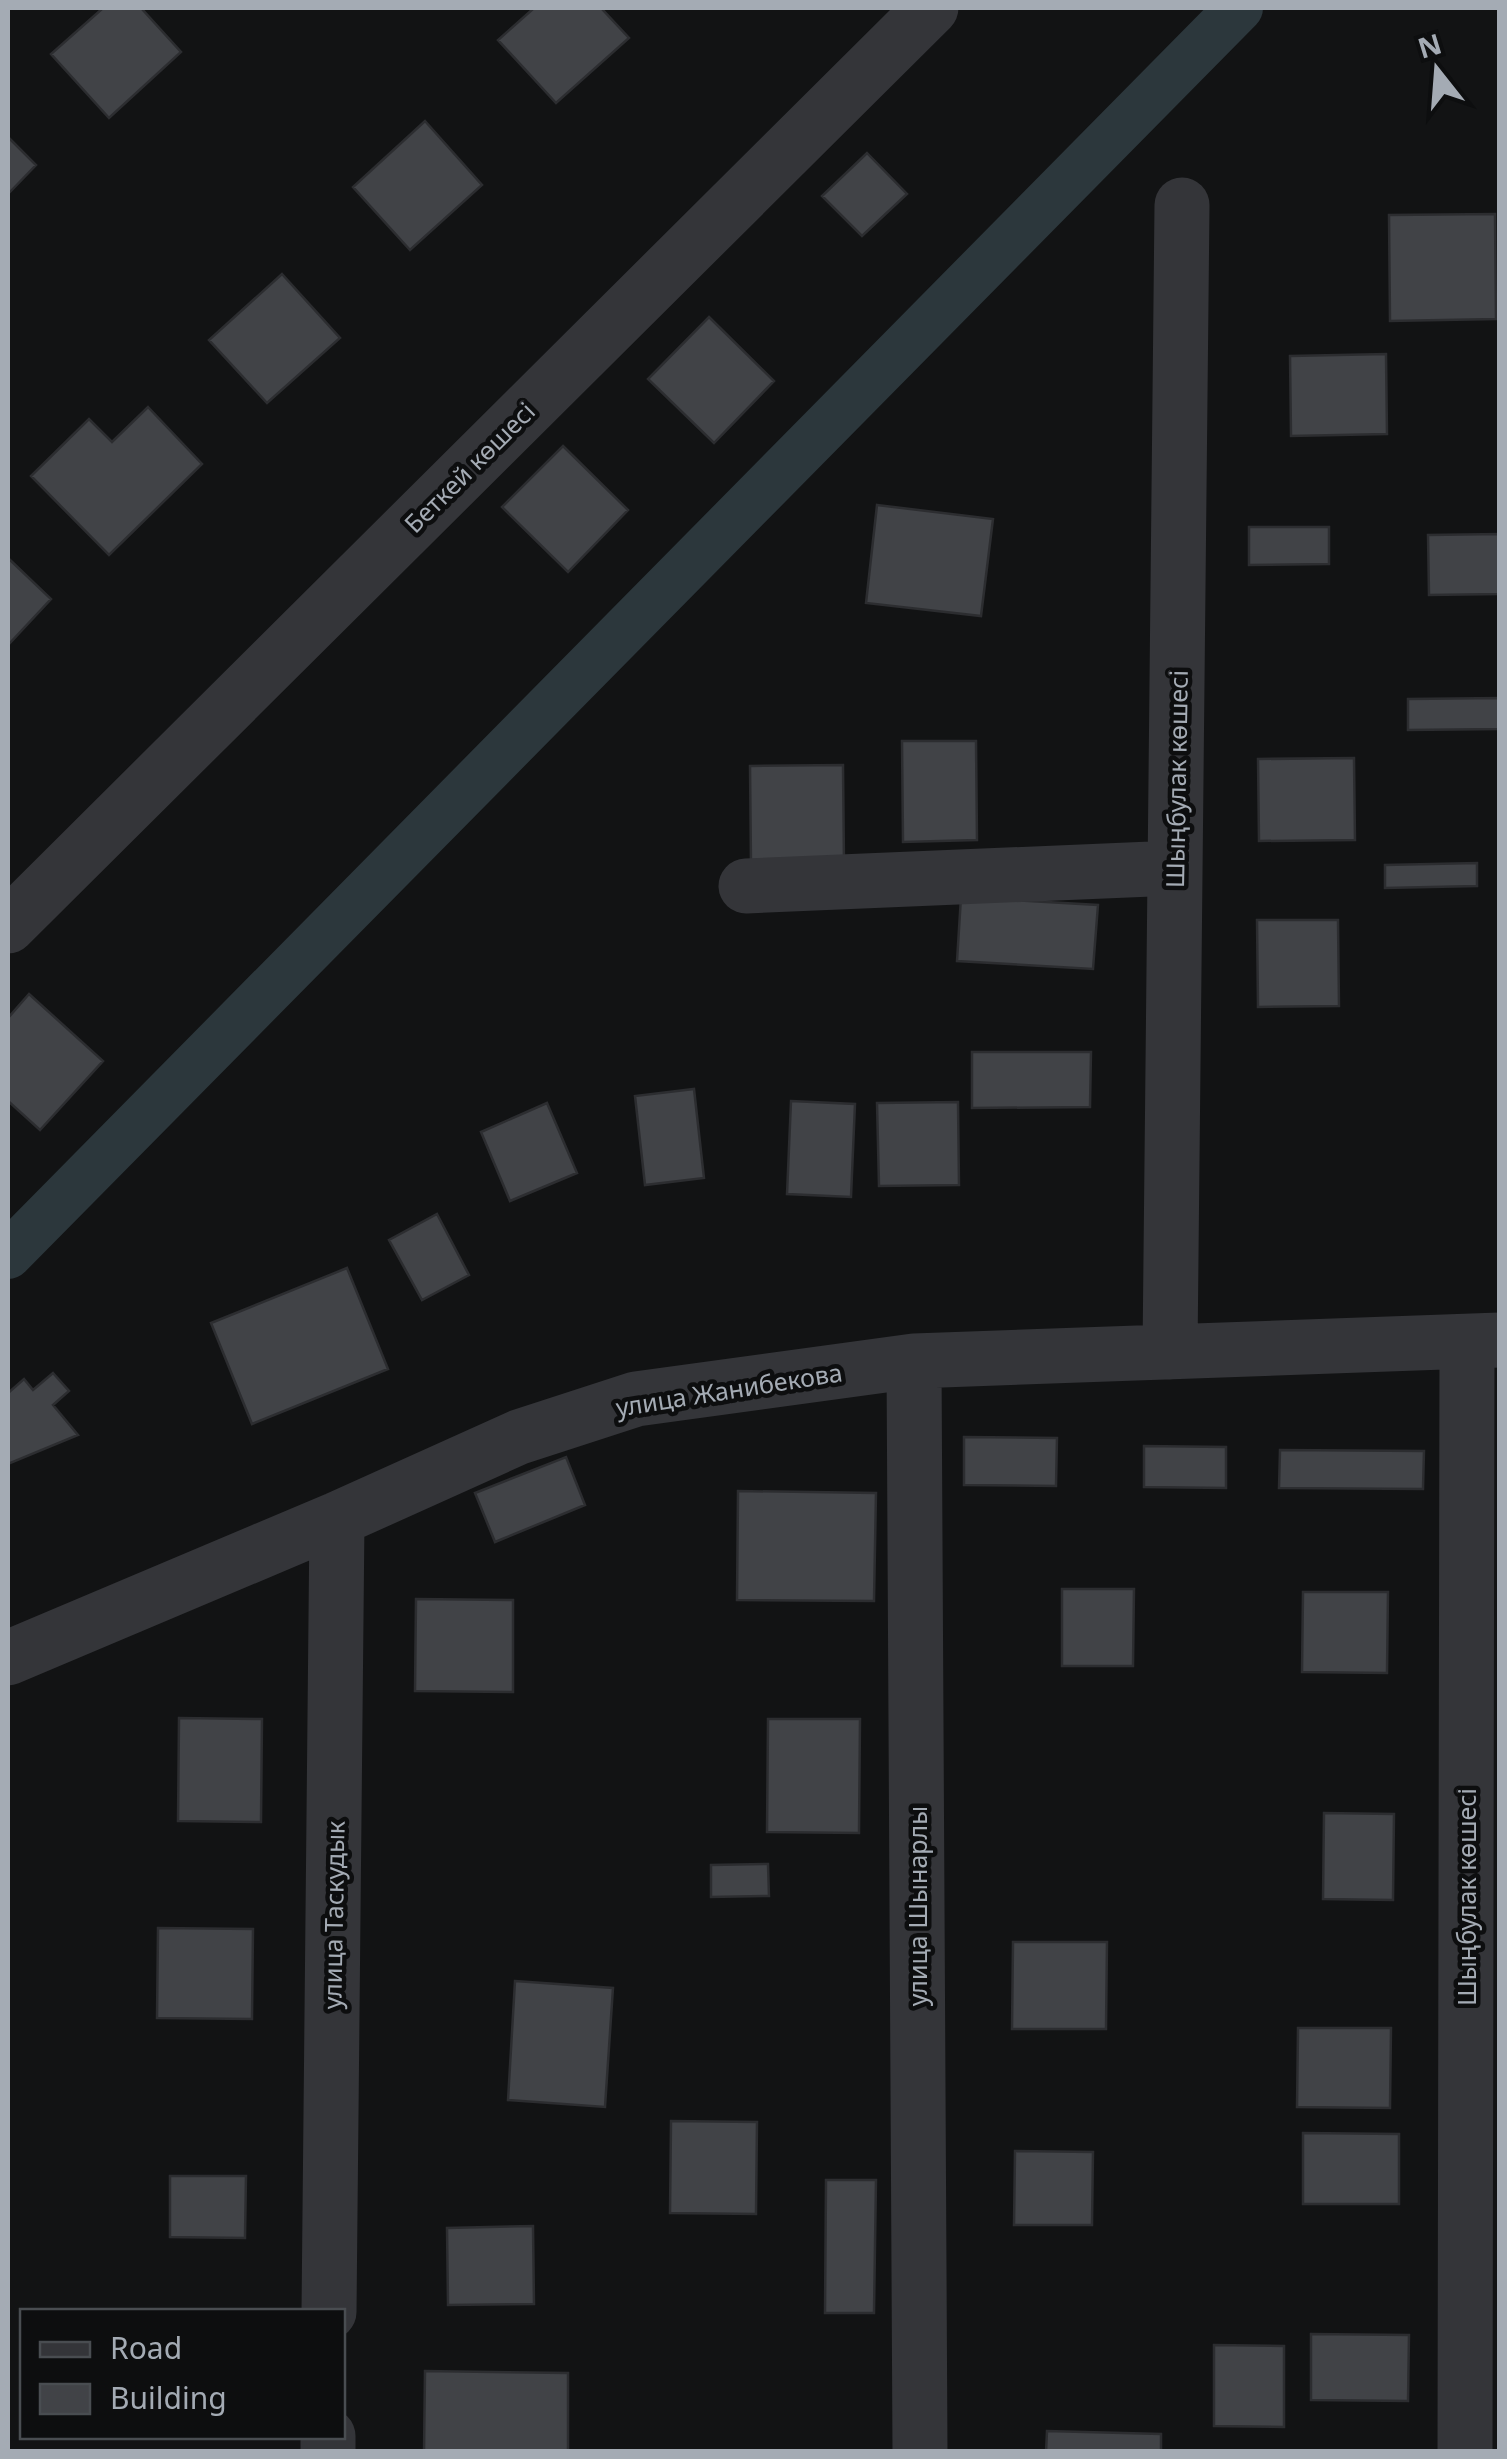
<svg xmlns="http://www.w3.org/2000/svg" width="1507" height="2459" font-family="'Noto Sans',sans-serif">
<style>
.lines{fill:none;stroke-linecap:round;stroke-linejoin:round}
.canal{stroke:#2c373c;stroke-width:48}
.building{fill:#414347;stroke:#2c2d30;stroke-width:2.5}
.minor{stroke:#343539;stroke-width:55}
.labels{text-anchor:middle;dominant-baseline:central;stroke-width:9;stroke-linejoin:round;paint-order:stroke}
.street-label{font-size:25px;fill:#a4abb4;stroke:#0d0e0f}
</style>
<rect width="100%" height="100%" fill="#121314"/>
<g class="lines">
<!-- canal -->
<path class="canal" d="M8 1255 1239 8"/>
</g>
<!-- building -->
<path class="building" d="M103 8H141L181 52 109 118 51 54Z
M534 8H601L629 38 556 103 498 40Z
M425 121 482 185 410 250 353 187Z
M8 137 36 165 8 194Z
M867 153 907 194 862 236 822 196Z
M1495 214 1496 319 1390 321 1389 215Z
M282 274 340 338 267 403 209 340Z
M709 317 774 381 714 443 648 379Z
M1386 354 1387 434 1291 436 1290 356Z
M148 407 202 464 109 555 31 476 89 419 112 442Z
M563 446 628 510 568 572 502 507Z
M877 505 993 519 981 616 866 603Z
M1249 527H1329V564L1249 565Z
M1500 534V594L1429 595 1428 535Z
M8 558 51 599 8 645Z
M1500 698V729L1408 730V699Z
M902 741H976L977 840 903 842Z
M1354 758 1355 840 1259 841 1258 759Z
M843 765 844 864 751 866 750 766Z
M1477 863V886L1385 888V865Z
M961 897 1098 905 1093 969 957 961Z
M1257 920H1338L1339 1006 1258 1007Z
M29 994 103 1061 40 1130 8 1101V1018Z
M972 1052H1091L1090 1107 972 1108Z
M694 1089 704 1178 645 1185 635 1096Z
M791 1101 855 1104 851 1197 787 1194Z
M958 1102 959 1185 879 1186 877 1103Z
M547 1103 577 1173 510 1201 481 1132Z
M437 1214 469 1275 422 1300 389 1240Z
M347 1268 388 1369 252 1424 211 1323Z
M53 1373 69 1391 53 1405 78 1435 8 1464V1393L24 1379 33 1390Z
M964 1437 1057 1438 1056 1486 964 1485Z
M1144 1446 1226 1447V1488L1144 1487Z
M1280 1450 1424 1451 1423 1489 1279 1488Z
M566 1457 585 1505 495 1542 475 1493Z
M738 1491 876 1493 874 1601 737 1600Z
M1062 1589H1134L1133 1666H1062Z
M1303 1592H1388L1387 1673 1302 1672Z
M416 1599 513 1600V1692L415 1691Z
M179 1718 262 1719 261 1822 178 1821Z
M768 1719H860L859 1833 767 1832Z
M1324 1813 1394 1814 1393 1900 1323 1899Z
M768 1864 769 1896 711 1897V1865Z
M158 1928 253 1929 252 2019 157 2018Z
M1013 1942H1107L1106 2029H1012Z
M515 1981 613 1988 605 2107 508 2100Z
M1298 2028H1391L1390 2108 1297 2107Z
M671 2121 757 2122 756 2214 670 2213Z
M1303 2133 1399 2134V2204H1303Z
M1015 2151 1093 2152 1092 2225H1014Z
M170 2176H246L245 2238 170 2237Z
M826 2180H876L874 2313H825Z
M533 2226 534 2304 448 2305 447 2228Z
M1311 2334 1409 2335 1408 2401 1311 2400Z
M1214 2345 1284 2346V2427L1214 2426Z
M425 2371 568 2373V2452H424Z
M1047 2431 1161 2434V2452H1046Z"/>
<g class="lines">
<!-- minor -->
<path class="minor" d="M746 886 1175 868
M8 926 931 8
M1170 1352 1182 205
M914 1361 920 2452
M8 1658 337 1519 519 1437 636 1399 914 1361 1500 1340
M329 2312 337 1519
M328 2452V2436
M1465 2452 1467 1342"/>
</g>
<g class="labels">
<!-- street labels -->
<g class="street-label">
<text transform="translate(469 467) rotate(-45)">Беткей көшесі</text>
<text transform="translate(1176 779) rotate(-89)">Шыңбулак көшесі</text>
<text transform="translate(729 1389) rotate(-9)">улица Жанибекова</text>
<text transform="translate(1466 1897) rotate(-90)">Шыңбулак көшесі</text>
<text transform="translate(917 1906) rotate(-90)">улица Шынарлы</text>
<text transform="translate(333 1915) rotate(-89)">улица Таскудык</text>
</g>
</g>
<!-- border -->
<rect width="1507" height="2459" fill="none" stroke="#a4abb4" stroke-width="20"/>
<!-- legend -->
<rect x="20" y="2309" width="325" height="130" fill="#0d0e0f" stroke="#494d51" stroke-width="2.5"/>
<rect x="40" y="2342" width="50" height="15" fill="#343539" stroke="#494d51" stroke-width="2.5"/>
<text x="110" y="2359" font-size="30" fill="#a4abb4">Road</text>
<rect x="40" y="2384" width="50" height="30" fill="#414347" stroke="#494d51" stroke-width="2.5"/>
<text x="110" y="2409" font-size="30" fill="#a4abb4">Building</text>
<!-- north arrow -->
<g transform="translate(1437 70) rotate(343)" stroke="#0d0e0f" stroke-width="8" paint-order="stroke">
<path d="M0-8L18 38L0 25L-18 38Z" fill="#a4abb4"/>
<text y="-15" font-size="28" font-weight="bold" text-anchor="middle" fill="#a4abb4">N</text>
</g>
</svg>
